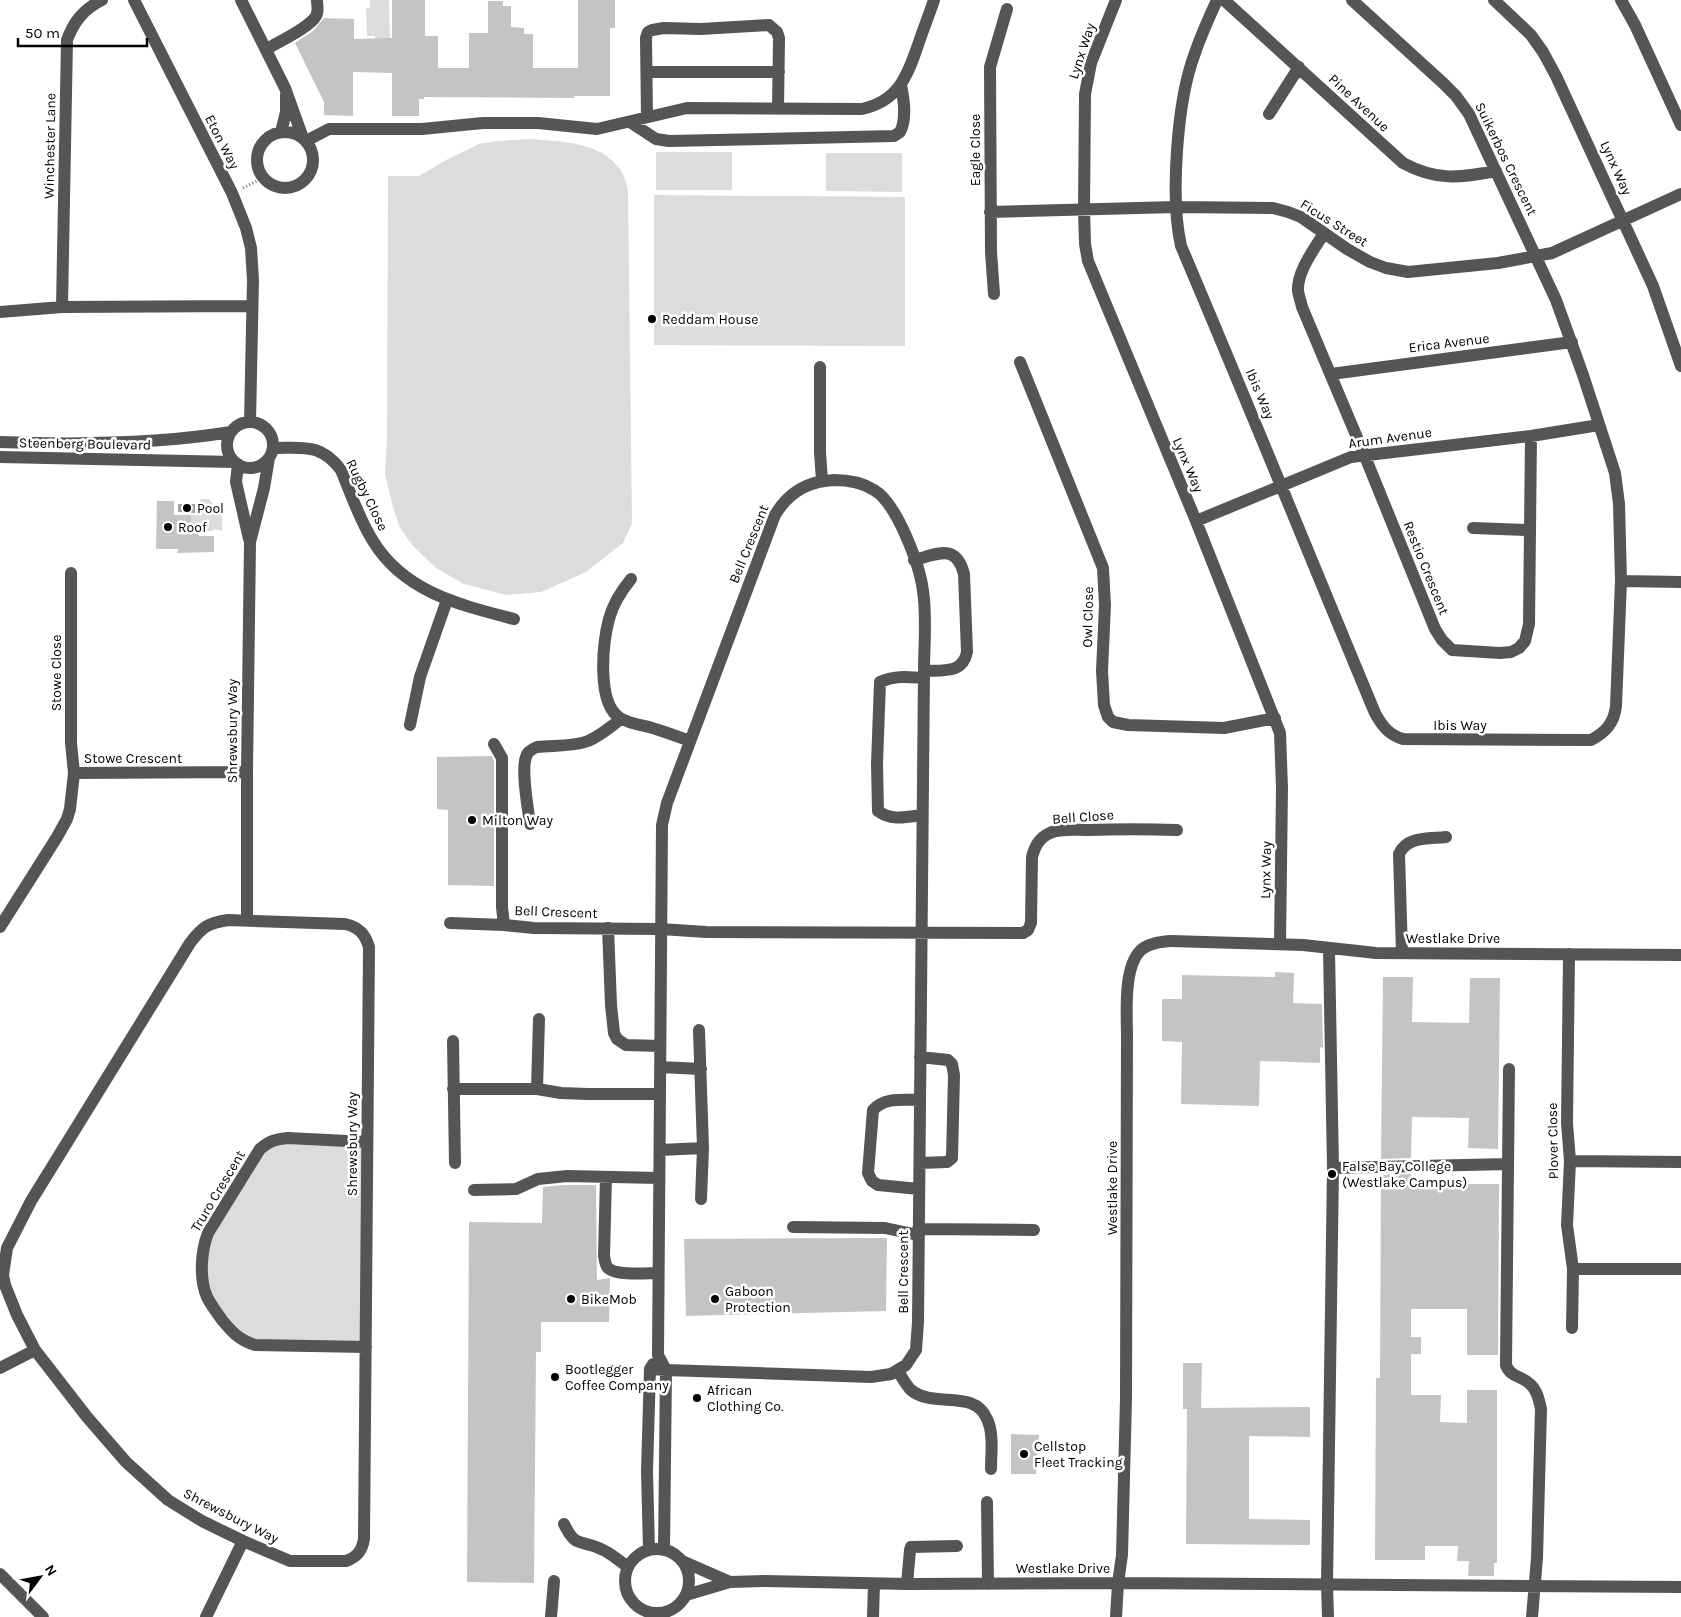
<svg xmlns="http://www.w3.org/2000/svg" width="1681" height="1617" font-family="Karla,sans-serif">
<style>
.green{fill:#dcdcdc}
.water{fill:#a3a3a3}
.building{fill:#c4c4c4}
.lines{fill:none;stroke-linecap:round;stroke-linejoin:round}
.path{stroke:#777;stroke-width:3;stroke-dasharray:1 2.5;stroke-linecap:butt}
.minor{stroke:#555;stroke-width:12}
.poi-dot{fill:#000;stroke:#fff;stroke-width:2}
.labels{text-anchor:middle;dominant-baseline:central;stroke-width:5;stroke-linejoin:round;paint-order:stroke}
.street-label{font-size:14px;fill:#000;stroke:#fff}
.poi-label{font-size:14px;fill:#000;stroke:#fff;text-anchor:start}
</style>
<rect width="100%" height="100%" fill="#fff"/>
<!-- green -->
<path class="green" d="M370 0H389L390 44 376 45 375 36H367L366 8H370Z
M531 139C561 142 599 141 619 168 624 174 626 183 628 190L632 524 623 543 586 572 541 592 506 595 464 584 436 568 413 546 400 528 393 507 385 474 387 438 388 176H419L446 160 479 144 497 141Z
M656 152H732V190H656Z
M826 153H902V192L826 191Z
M654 195 905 197V346L654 345Z
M200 499H209L222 514V531L213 529V531H199L198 528H191V515H200Z
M367 1142 366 1347 238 1338 203 1281 204 1243 265 1144Z"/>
<!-- water -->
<path class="water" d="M178 504H195V513L178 512Z"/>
<!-- building -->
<path class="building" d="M392 0H425V36H438V68H469V33H488V1H503V6H511V27L524 28V34H533V68H578V0H615V28H610V96H574V98L424 97V99H419V116H392V73L353 72V116L324 115V102L295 43 313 31 324 18 354 19V39L392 38Z
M157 501H174V515H191V528H198L199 536H214V552L177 553 178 549H156Z
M492 756 494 760V886L448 885V810L437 809V757Z
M1275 972 1294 973 1293 1003 1322 1004 1323 1048 1320 1047V1063L1260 1061 1259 1106 1181 1104 1182 1042 1162 1041V999H1182V975L1275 977Z
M1383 977H1413L1412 1022 1469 1023 1470 978H1500L1498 1149 1468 1148 1469 1118 1412 1117 1411 1158 1381 1159Z
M1411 1174V1184H1499L1498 1355H1467V1309H1411V1337H1421V1354H1411V1395H1441L1440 1422 1467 1423V1390H1497V1563H1494V1576H1468L1469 1561H1457L1458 1546H1425V1560H1375L1376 1378H1380L1381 1175Z
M563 1185H596L597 1280 610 1278 609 1322H541V1352H536L534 1583 467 1582 469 1222 542 1223 543 1187Z
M887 1238 886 1311 686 1316 684 1239Z
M1183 1363H1202L1201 1408 1310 1407V1437L1249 1436V1519L1310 1520V1545L1186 1544 1187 1409H1183Z
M1011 1434 1039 1435 1036 1474H1011Z"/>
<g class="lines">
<!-- path -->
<path class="path" d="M243 188 263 178"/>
<!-- minor -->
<path class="minor" d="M134 0 232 193 246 228 251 248 253 280 250 422
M241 0 285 88 303 138
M1116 0 1091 63 1085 94 1084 210 1085 244 1088 261 1196 521 1280 733 1282 788 1280 944
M1217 0C1209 18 1201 35 1195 53 1177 100 1170 197 1181 246 1247 401 1310 557 1375 713 1382 726 1389 735 1403 739L1591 740C1606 732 1614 723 1616 706L1621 581 1619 504 1615 473 1583 375 1556 300 1469 114 1456 96 1443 83 1352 0
M1224 0 1403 163C1436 181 1460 178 1496 171
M1494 0 1531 35 1543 52 1556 76 1653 286 1681 366
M1621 0 1635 25 1681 125
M267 49C280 41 309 28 316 16 319 11 317 5 317 0
M647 72H779
M1269 114 1299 67
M647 117 646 38 648 32 652 30 664 28 701 29 769 25 777 32 779 38 778 109
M630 122 656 139 669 141 894 136 900 132C907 119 904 100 901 85
M257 160a28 28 0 1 1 56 0a28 28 0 1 1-56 0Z
M281 132 286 112V95
M306 141 329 129H422L483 123H538L597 129 687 108 862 109C898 101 907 77 918 45 923 30 929 15 934 0
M990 212 1176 207 1273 208 1288 212 1301 217 1347 249 1370 262 1386 268 1408 272 1498 263 1552 253 1681 194
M1324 233C1314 250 1297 271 1298 291 1299 297 1301 302 1302 307L1364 454 1435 629 1442 640 1452 650 1500 653 1511 652 1519 648 1525 641 1529 624 1531 436
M994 294 991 252 990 67 1007 9
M62 307 67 40C74 21 84 9 102 0
M0 312 62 307 251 306
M1020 362 1103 568 1105 605 1102 671 1104 705 1108 717 1113 722 1128 725 1224 728 1275 718
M820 367V452L822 481
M1331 374 1572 342
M227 445a23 23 0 1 1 46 0a23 23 0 1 1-46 0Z
M0 442C76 445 156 444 231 432
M273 448C303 448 321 443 341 470 351 494 359 519 373 541 404 592 460 605 514 619
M0 457 234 462
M238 464 236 482 249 539
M1196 521 1351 457 1531 436 1599 425
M1473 528 1529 530
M914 560C938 554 956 543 964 574L967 652C963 674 943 670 924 671
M631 579C622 590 613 604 609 619 603 642 596 703 620 718 628 723 640 725 649 727 663 731 676 736 690 741
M1621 581 1681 582
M410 725 420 677 447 600
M494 744 502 758V907L504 925
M74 773 247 772
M922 815C907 817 891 821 878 811L877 764 880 682C895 675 908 677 924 678
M530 824C528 809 521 770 526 757 527 752 532 749 537 747 553 745 572 747 588 741 600 736 610 727 621 719
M228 920 345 924C359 927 365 934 369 947L364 1539C362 1551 357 1557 346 1561H290L243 1541 202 1521 168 1500 126 1462 87 1417 35 1350 17 1315 5 1285 3 1275 7 1248 31 1201 190 943C202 927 208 923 228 920Z
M247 921V772L250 542 264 488 269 458
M450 923 504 925 534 928 661 929 706 932 1023 933 1028 930 1031 923 1032 857C1035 846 1039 838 1050 833 1061 828 1076 830 1088 830 1118 829 1147 829 1177 830
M0 927 57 837 67 819 70 809 74 773 71 743V573
M608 928 611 1005 614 1033 617 1039 626 1045 660 1046
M1402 953 1399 854C1407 836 1429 839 1446 837
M1569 954 1567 1123 1570 1161 1567 1225 1573 1269 1572 1328
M699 1030 703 1148 701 1199
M453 1041 455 1163
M660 1067 701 1069
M1509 1069 1506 1365C1510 1377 1522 1376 1530 1384 1537 1390 1539 1400 1541 1409L1537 1558 1532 1617
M453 1089H537L561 1093 588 1094H660
M537 1089 539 1019
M660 1150 703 1148
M1570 1161 1681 1162
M920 1163 947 1162 952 1158 954 1075 952 1064 948 1060 920 1057
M1333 1168 1508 1164
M606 1177 604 1256C605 1260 605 1265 608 1268 616 1276 647 1273 658 1273
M919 1189 878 1185 872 1181 868 1173 873 1110C885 1097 903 1100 920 1100
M474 1190 516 1189 538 1179 567 1176 659 1178
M793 1227 885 1228 918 1235
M918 1229 1034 1230
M1573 1269H1681
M366 1347 255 1345C239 1340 232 1332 222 1320 217 1313 211 1305 207 1297 199 1279 201 1251 208 1233L260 1149C269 1141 276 1139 288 1138L367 1142
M0 1368 35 1350
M650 1369 666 1370 871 1377 891 1374 906 1365 916 1350 918 1322 924 671C924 645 927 617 923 591 920 566 897 503 874 490 863 483 847 480 834 480 808 481 788 493 775 515L667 803 662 825 658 1355 666 1370 664 1550
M898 1371C902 1377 905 1384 911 1390 934 1409 974 1388 987 1419 994 1433 991 1454 991 1469
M987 1502 988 1584
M564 1524C576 1549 580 1539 601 1549 611 1553 619 1561 628 1567
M625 1581a32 32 0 1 1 64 0a32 32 0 1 1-64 0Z
M649 1550 647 1471 650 1369 653 1364
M682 1561 730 1582
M0 1574 43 1617
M907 1584 910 1550 911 1547 957 1546
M686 1595 730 1582 766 1581 907 1584 1118 1583 1681 1587
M206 1617 243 1541
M551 1617 554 1581
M873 1617 874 1584
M1116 1617 1118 1583 1122 1555 1126 1399 1127 1037C1127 1013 1123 967 1141 950 1149 943 1161 942 1171 941L1303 945 1376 953 1681 955
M1328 1617 1327 1585 1333 1168 1329 949"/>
</g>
<!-- markers -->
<g class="poi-dot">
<circle cx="652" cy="319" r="5"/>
<circle cx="187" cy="508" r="5"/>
<circle cx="168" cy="527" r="5"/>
<circle cx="472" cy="820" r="5"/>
<circle cx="1332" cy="1174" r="5"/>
<circle cx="571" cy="1299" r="5"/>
<circle cx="715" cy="1299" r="5"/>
<circle cx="555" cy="1377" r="5"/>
<circle cx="697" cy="1398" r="5"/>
<circle cx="1024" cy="1454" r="5"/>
</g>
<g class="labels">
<!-- street labels -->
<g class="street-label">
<text transform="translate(1082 51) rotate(-72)">Lynx Way</text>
<text transform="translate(1359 103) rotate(43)">Pine Avenue</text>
<text transform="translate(222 142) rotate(63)">Eton Way</text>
<text transform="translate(50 146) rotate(-89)">Winchester Lane</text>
<text transform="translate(975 150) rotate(-90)">Eagle Close</text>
<text transform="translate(1506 159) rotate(64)">Suikerbos Crescent</text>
<text transform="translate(1616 168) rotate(66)">Lynx Way</text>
<text transform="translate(1334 223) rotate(32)">Ficus Street</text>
<text transform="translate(1449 343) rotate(-7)">Erica Avenue</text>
<text transform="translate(1260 394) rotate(67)">Ibis Way</text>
<text transform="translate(1390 438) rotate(-8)">Arum Avenue</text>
<text transform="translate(85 444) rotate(1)">Steenberg Boulevard</text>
<text transform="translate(1188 465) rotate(67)">Lynx Way</text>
<text transform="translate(367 495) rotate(64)">Rugby Close</text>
<text transform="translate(749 544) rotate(-68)">Bell Crescent</text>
<text transform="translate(1426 568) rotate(68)">Restio Crescent</text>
<text transform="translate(1088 617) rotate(-89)">Owl Close</text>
<text transform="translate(56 673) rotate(-90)">Stowe Close</text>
<text x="1460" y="725">Ibis Way</text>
<text transform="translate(232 731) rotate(-90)">Shrewsbury Way</text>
<text x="133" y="758">Stowe Crescent</text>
<text transform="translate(1083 817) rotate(-4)">Bell Close</text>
<text transform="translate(1266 870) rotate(-89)">Lynx Way</text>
<text transform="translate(556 912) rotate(2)">Bell Crescent</text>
<text x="1453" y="938">Westlake Drive</text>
<text transform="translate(1553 1141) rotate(-91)">Plover Close</text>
<text transform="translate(352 1144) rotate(-90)">Shrewsbury Way</text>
<text transform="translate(1112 1188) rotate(-90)">Westlake Drive</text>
<text transform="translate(218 1191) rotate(-59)">Truro Crescent</text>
<text transform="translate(903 1272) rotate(-90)">Bell Crescent</text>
<text transform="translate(231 1516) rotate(27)">Shrewsbury Way</text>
<text x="1063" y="1568">Westlake Drive</text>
</g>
<!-- poi labels -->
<g class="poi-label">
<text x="662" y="319">Reddam House</text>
<text x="197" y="508">Pool</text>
<text x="178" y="527">Roof</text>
<text x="482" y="820">Milton Way</text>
<text x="1342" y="1166">False Bay College<tspan x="1342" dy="16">(Westlake Campus)</tspan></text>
<text x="725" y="1291">Gaboon<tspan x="725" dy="16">Protection</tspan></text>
<text x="581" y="1299">BikeMob</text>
<text x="565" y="1369">Bootlegger<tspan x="565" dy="16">Coffee Company</tspan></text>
<text x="707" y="1390">African<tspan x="707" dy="16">Clothing Co.</tspan></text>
<text x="1034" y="1446">Cellstop<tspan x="1034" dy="16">Fleet Tracking</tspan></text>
</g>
</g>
<!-- north arrow -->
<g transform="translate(40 1577) rotate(58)" stroke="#ffffff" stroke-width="4" paint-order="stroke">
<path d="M0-4L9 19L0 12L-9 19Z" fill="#000000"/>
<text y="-8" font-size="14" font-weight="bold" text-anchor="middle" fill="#000000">N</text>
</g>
<!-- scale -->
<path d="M18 38v8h129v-8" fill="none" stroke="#000000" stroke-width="2.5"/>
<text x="25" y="38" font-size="15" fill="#000000" stroke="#ffffff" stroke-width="4" paint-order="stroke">50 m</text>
</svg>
